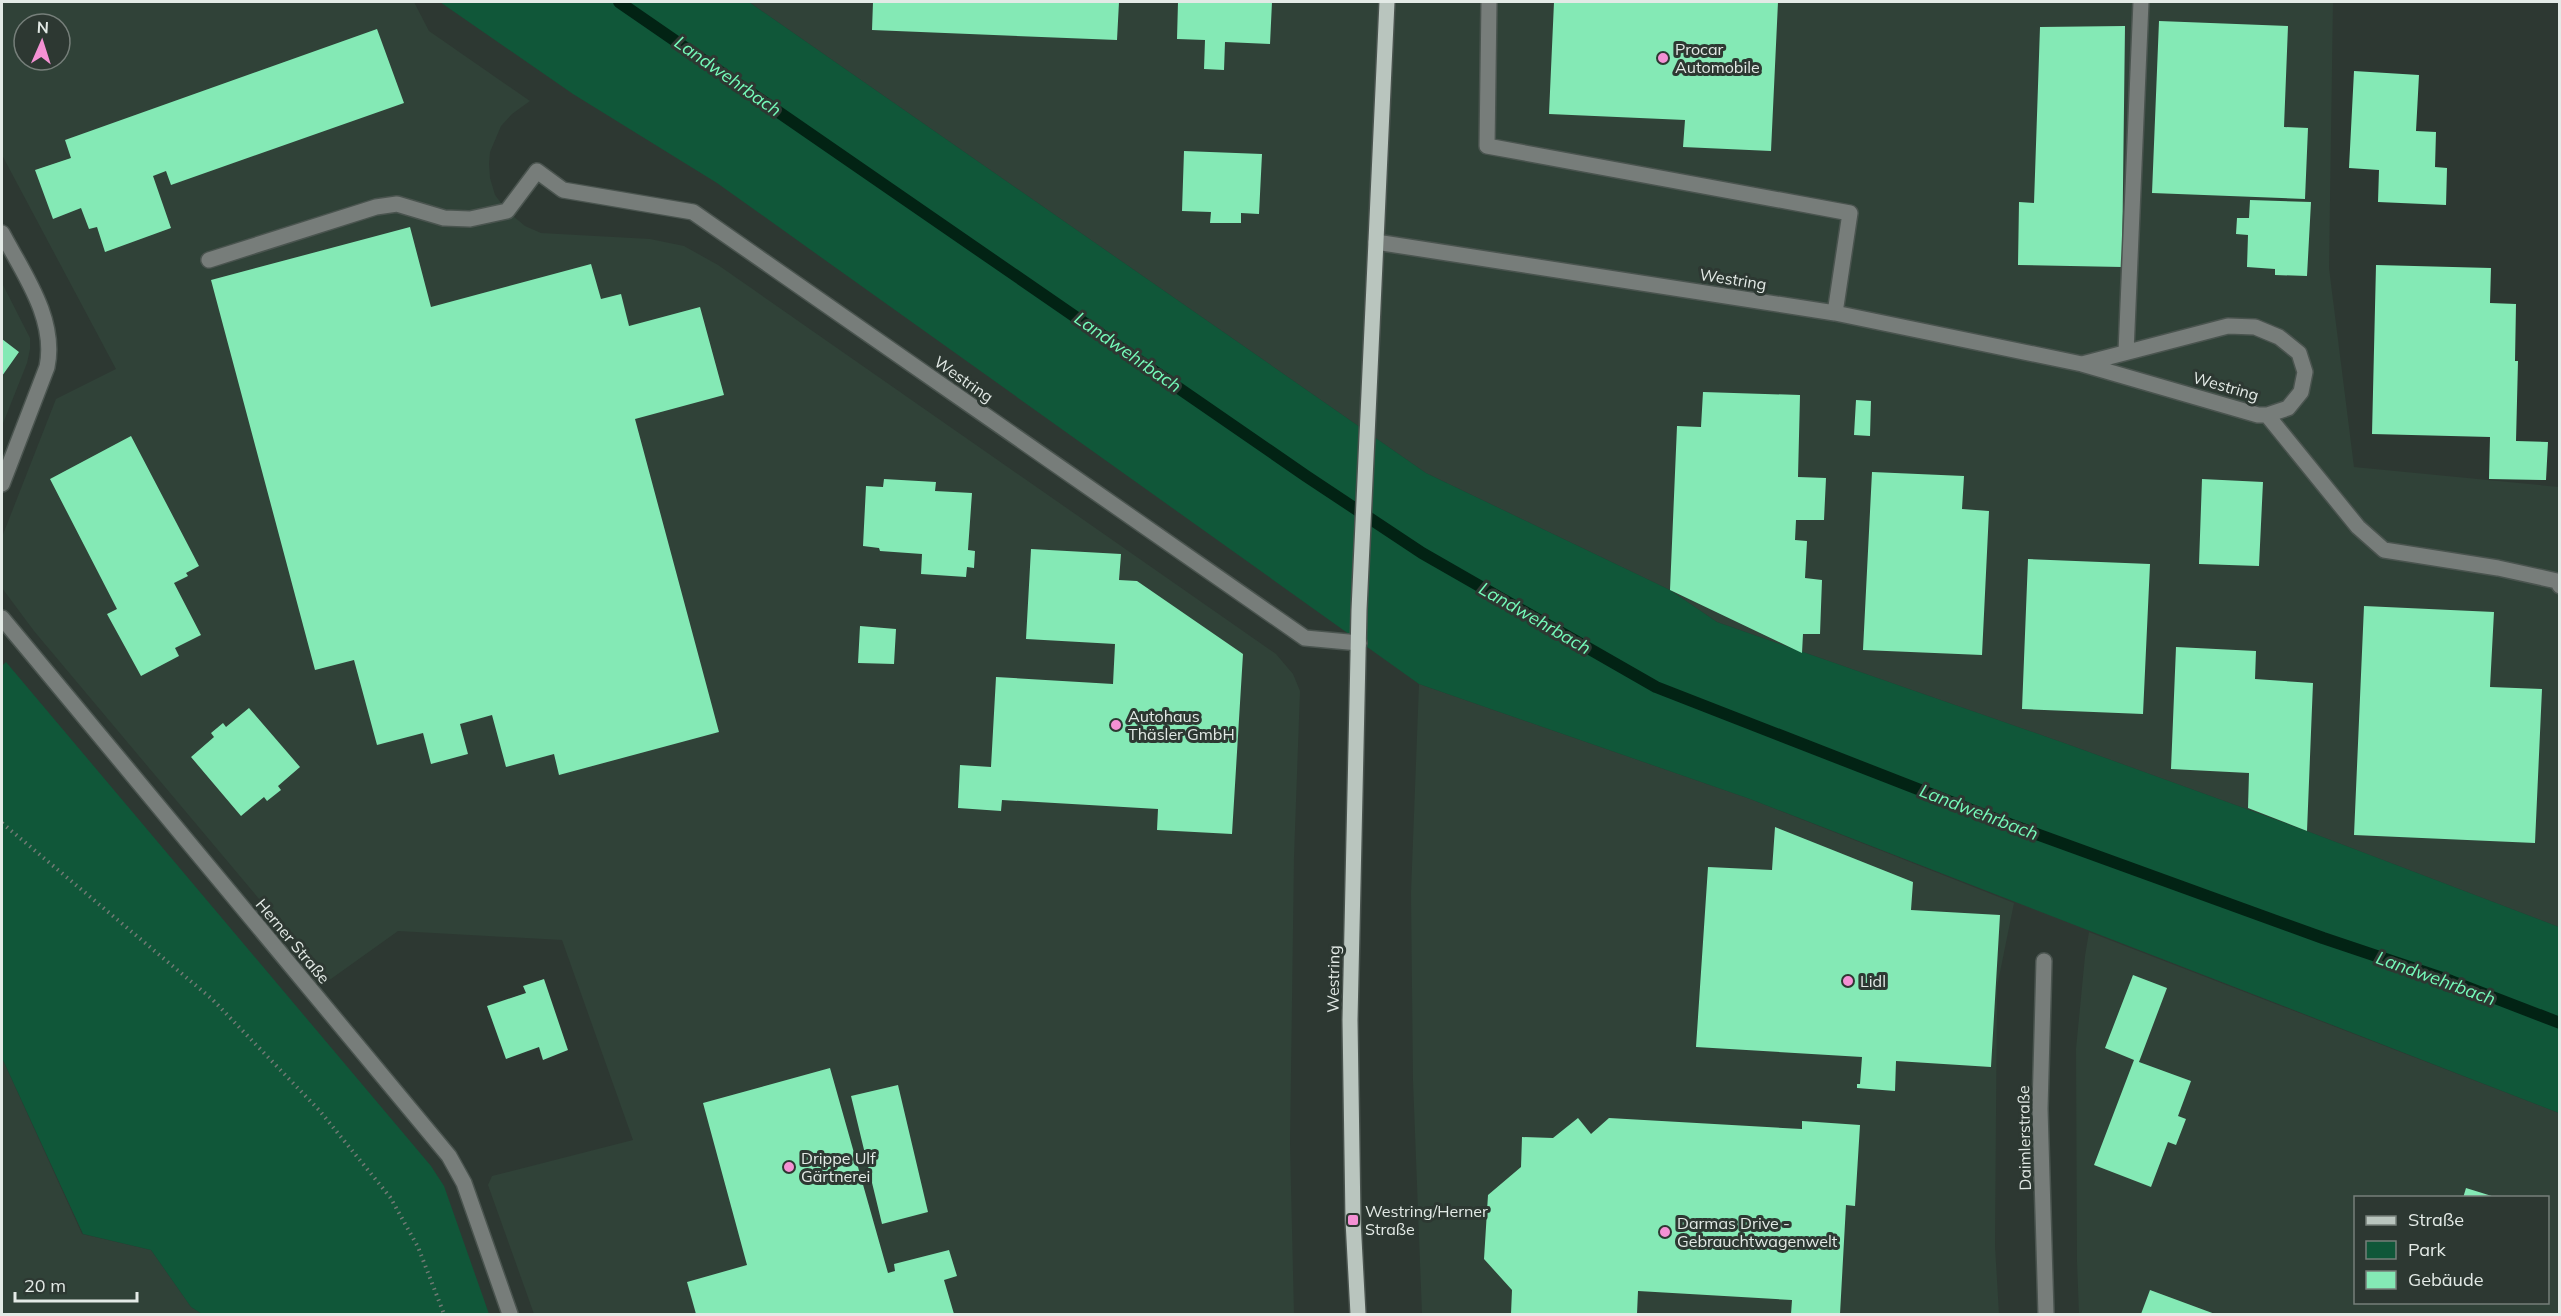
<svg xmlns="http://www.w3.org/2000/svg" width="2561" height="1316" font-family="Mulish,sans-serif">
<style>
.built{fill:#304238;fill-rule:evenodd}
.green{fill:#105739}
.lines{fill:none;stroke-linecap:round;stroke-linejoin:round}
.stream{stroke:#022314;stroke-width:12}
.building{fill:#84e9b5}
.minor-casing{stroke:#4a544f;stroke-width:18}
.major-casing{stroke:#4a544f;stroke-width:18}
.path{stroke:#707a74;stroke-width:4;stroke-dasharray:1.5 4.5;stroke-linecap:butt}
.minor{stroke:#777d7a;stroke-width:15}
.major{stroke:#b9c5be;stroke-width:15}
.poi-dot{fill:#f491d4;stroke:#2d3832;stroke-width:2}
.labels{text-anchor:middle;dominant-baseline:central;stroke-width:6;stroke-linejoin:round;paint-order:stroke}
.poi-label{font-size:16px;fill:#e3eae6;stroke:#2d3832;text-anchor:start}
.street-label{font-size:16px;fill:#e3eae6;stroke:#2d3832}
.water-label{font-size:18px;font-style:italic;fill:#75fbba;stroke:#2d3832}
</style>
<rect width="100%" height="100%" fill="#2d3832"/>
<!-- built -->
<path class="built" d="M2 2H414L429 31 530 101 512 114 501 126 490 152 489 164 490 178 495 195 507 211 525 226 541 233 650 239 684 246 718 265 1276 654 1293 674 1300 691 1294 857 1290 1144 1294 1314H534L488 1185 492 1176 633 1140 562 940 398 931 328 981 34 631 2 588V537L56 399 116 369 2 155ZM24 24H60V60H24Z
M749 2H2333L2329 268 2354 467 2559 487V927L2307 831 2067 744 1717 622 1670 590 1426 473Z
M2 283 30 338V349L27 363 2 426Z
M1419 684 1750 799 2014 903 1997 987 1995 1246 1999 1314H1422L1413 1081 1411 893Z
M2089 932 2559 1113V1314H2079L2077 1262 2076 1049 2085 956ZM2356 1198H2548V1302H2356Z
M2 1058 82 1234 151 1250 191 1307 202 1314H2Z"/>
<!-- green -->
<path class="green" d="M440 2H749L1426 473 1670 590 1717 622 2067 744 2307 831 2559 927V1113L1750 799 1419 684 717 183 573 94Z
M6 662 431 1166 444 1186 489 1314H202L191 1307 151 1250 83 1234 2 1058V666Z"/>
<g class="lines">
<!-- stream -->
<path class="stream" d="M619 2 1306 476 1422 553 1656 687 1987 816 2323 938 2451 981 2560 1023"/>
</g>
<!-- building -->
<path class="building" d="M873 2H1119L1117 40 872 30Z
M1178 2H1272L1270 44 1225 42 1224 70 1204 69 1205 40 1177 39Z
M1554 2H1778L1771 151 1683 147 1685 120 1549 114Z
M2159 21 2288 26 2284 127 2308 128 2305 199 2152 193Z
M2125 26 2122 267 2018 265 2019 202 2034 203 2040 27Z
M377 29 404 103 171 185 166 171 153 176 171 228 105 252 97 227 89 229 81 208 53 219 35 170 71 158 65 140Z
M2354 71 2419 75 2416 131 2436 132 2435 167 2447 168 2446 205 2378 202 2379 170 2349 168Z
M1184 151 1262 154 1259 214 1241 213V223H1210L1211 212 1182 211Z
M2250 200 2311 202 2307 276 2275 275V269L2247 267 2248 235 2236 234 2237 218H2249Z
M410 227 431 307 591 264 601 299 621 294 629 326 700 307 724 395 635 419 719 732 559 775 554 754 506 767 492 715 460 724 468 754 431 764 423 733 377 745 354 660 315 670 211 280Z
M2376 265 2491 268 2490 303 2516 304 2515 361H2518L2516 441 2548 442 2546 480 2489 479 2490 437 2372 434Z
M2 339 19 352 2 376Z
M1703 392 1800 395 1798 477 1826 478 1824 520H1796L1795 540 1807 541 1805 578 1822 580 1820 634H1803L1802 653 1670 590 1677 426 1701 427Z
M1856 400 1871 401 1870 436 1854 435Z
M131 436 199 566 186 573 188 576 174 583 201 635 175 648 179 656 141 676 107 614 117 609 50 479Z
M1872 472 1964 476 1962 509 1989 511 1982 655 1863 650Z
M884 479 936 482 935 491 972 493 968 550 975 551 974 568 967 567 966 577 921 574 922 554 880 551 879 548 863 546 866 486 883 487Z
M2202 479 2263 482 2259 566 2199 564Z
M1031 549 1121 554 1119 580 1137 581 1243 654 1232 834 1157 830 1158 809 1002 800 1001 811 958 808 960 765 991 767 996 677 1113 684 1115 644 1026 639Z
M2028 559 2150 564 2143 714 2022 709Z
M2364 606 2494 612 2490 687 2542 689 2535 843 2354 835Z
M860 626 896 629 894 664 858 663Z
M2176 647 2256 651 2255 679 2313 683 2307 831 2248 808 2249 773 2171 769Z
M249 708 300 767 278 786 281 790 267 801 264 797 241 816 191 757 214 737 211 733 223 723 226 727Z
M1775 827 1913 882 1911 910 2000 915 1991 1067 1896 1061 1895 1091 1857 1088V1084H1860L1862 1057 1696 1047 1708 867 1772 870Z
M2133 975 2167 988 2139 1062 2191 1081 2178 1116 2186 1119 2176 1145 2168 1142 2151 1187 2094 1165 2134 1060 2105 1048Z
M544 979 568 1050 543 1060 539 1047 506 1059 487 1006 526 993 523 986Z
M830 1068 888 1273 895 1271 894 1264 949 1250 957 1276 944 1280 954 1314H696L687 1282 747 1265 703 1103Z
M898 1085 928 1212 882 1224 851 1096Z
M1578 1118 1591 1134 1609 1118 1802 1129V1121L1860 1125 1855 1206 1846 1205 1840 1314H1791L1792 1300 1638 1291 1637 1314H1511L1512 1290 1484 1259 1488 1195 1521 1167 1522 1137 1553 1138Z
M2466 1188 2495 1197 2494 1198H2463Z
M2150 1290 2215 1314H2141Z"/>
<g class="lines">
<!-- minor casing -->
<g class="minor-casing">
<path id="minor" d="M1489 2 1487 146 1850 213 1835 313
M2 233C23 273 57 319 47 367L2 484
M1376 242 1835 313 2082 364 2258 415H2267L2288 408 2301 392 2305 372 2299 353 2279 337 2255 327 2228 326 2082 364
M209 260 376 207 397 204 444 218 470 219 507 211 537 171 563 190 693 212 1305 638 1359 643
M2126 352 2141 2
M2267 415 2358 527 2384 550 2498 568 2557 581 2560 586
M2 618 449 1156 464 1183 510 1314
M2044 961 2040 1109 2046 1314"/>
</g>
<!-- major casing -->
<g class="major-casing">
<path id="major" d="M1358 1314 1353 1220 1350 1020 1359 610 1387 2"/>
</g>
<!-- path -->
<path class="path" d="M2 823 212 999 319 1110 390 1197 418 1247 444 1314"/>
<!-- minor -->
<use href="#minor" class="minor"/>
<!-- major -->
<use href="#major" class="major"/>
</g>
<!-- markers -->
<g class="poi-dot">
<circle cx="1663" cy="58" r="6"/>
<circle cx="1116" cy="725" r="6"/>
<circle cx="1848" cy="981" r="6"/>
<circle cx="789" cy="1167" r="6"/>
<rect x="1347" y="1214" width="12" height="12" rx="3"/>
<circle cx="1665" cy="1232" r="6"/>
</g>
<g class="labels">
<!-- poi labels -->
<g class="poi-label">
<text x="1675" y="49">Procar<tspan x="1675" dy="18">Automobile</tspan></text>
<text x="1128" y="716">Autohaus<tspan x="1128" dy="18">Thäsler GmbH</tspan></text>
<text x="1860" y="981">Lidl</text>
<text x="801" y="1158">Drippe Ulf<tspan x="801" dy="18">Gärtnerei</tspan></text>
<text x="1365" y="1211">Westring/Herner<tspan x="1365" dy="18">Straße</tspan></text>
<text x="1677" y="1223">Darmas Drive -<tspan x="1677" dy="18">Gebrauchtwagenwelt</tspan></text>
</g>
<!-- street labels -->
<g class="street-label">
<text transform="translate(1733 279) rotate(9)">Westring</text>
<text transform="translate(964 379) rotate(35)">Westring</text>
<text transform="translate(2226 386) rotate(16)">Westring</text>
<text transform="translate(293 941) rotate(50)">Herner Straße</text>
<text transform="translate(1333 979) rotate(-89)">Westring</text>
<text transform="translate(2024 1138) rotate(-91)">Daimlerstraße</text>
</g>
<!-- water labels -->
<g class="water-label">
<text transform="translate(728 76) rotate(35)">Landwehrbach</text>
<text transform="translate(1128 352) rotate(35)">Landwehrbach</text>
<text transform="translate(1535 618) rotate(30)">Landwehrbach</text>
<text transform="translate(1979 812) rotate(21)">Landwehrbach</text>
<text transform="translate(2436 978) rotate(20)">Landwehrbach</text>
</g>
</g>
<!-- border -->
<rect width="2561" height="1316" fill="none" stroke="#e3eae6" stroke-width="6"/>
<!-- legend -->
<rect x="2354" y="1196" width="195" height="108" fill="#2d3832" stroke="#767f7a" stroke-width="1.5"/>
<rect x="2366" y="1216" width="30" height="9" fill="#b9c5be" stroke="#767f7a" stroke-width="1.5"/>
<text x="2408" y="1226" font-size="18" fill="#e3eae6">Straße</text>
<rect x="2366" y="1241" width="30" height="18" fill="#105739" stroke="#767f7a" stroke-width="1.5"/>
<text x="2408" y="1256" font-size="18" fill="#e3eae6">Park</text>
<rect x="2366" y="1271" width="30" height="18" fill="#84e9b5" stroke="#767f7a" stroke-width="1.5"/>
<text x="2408" y="1286" font-size="18" fill="#e3eae6">Gebäude</text>
<!-- north arrow -->
<g transform="translate(42 42) rotate(3)"><circle r="28" fill="#2d3832" stroke="#767f7a" stroke-width="1.5"/>
<path d="M0-4.5L10 22L0 15L-10 22Z" fill="#f491d4"/>
<text y="-9" font-size="16" font-weight="bold" text-anchor="middle" fill="#e3eae6">N</text>
</g>
<!-- scale -->
<path d="M15 1292v9h122v-9" fill="none" stroke="#e3eae6" stroke-width="3"/>
<text x="24" y="1292" font-size="18" fill="#e3eae6" stroke="#2d3832" stroke-width="4.5" paint-order="stroke">20 m</text>
</svg>
